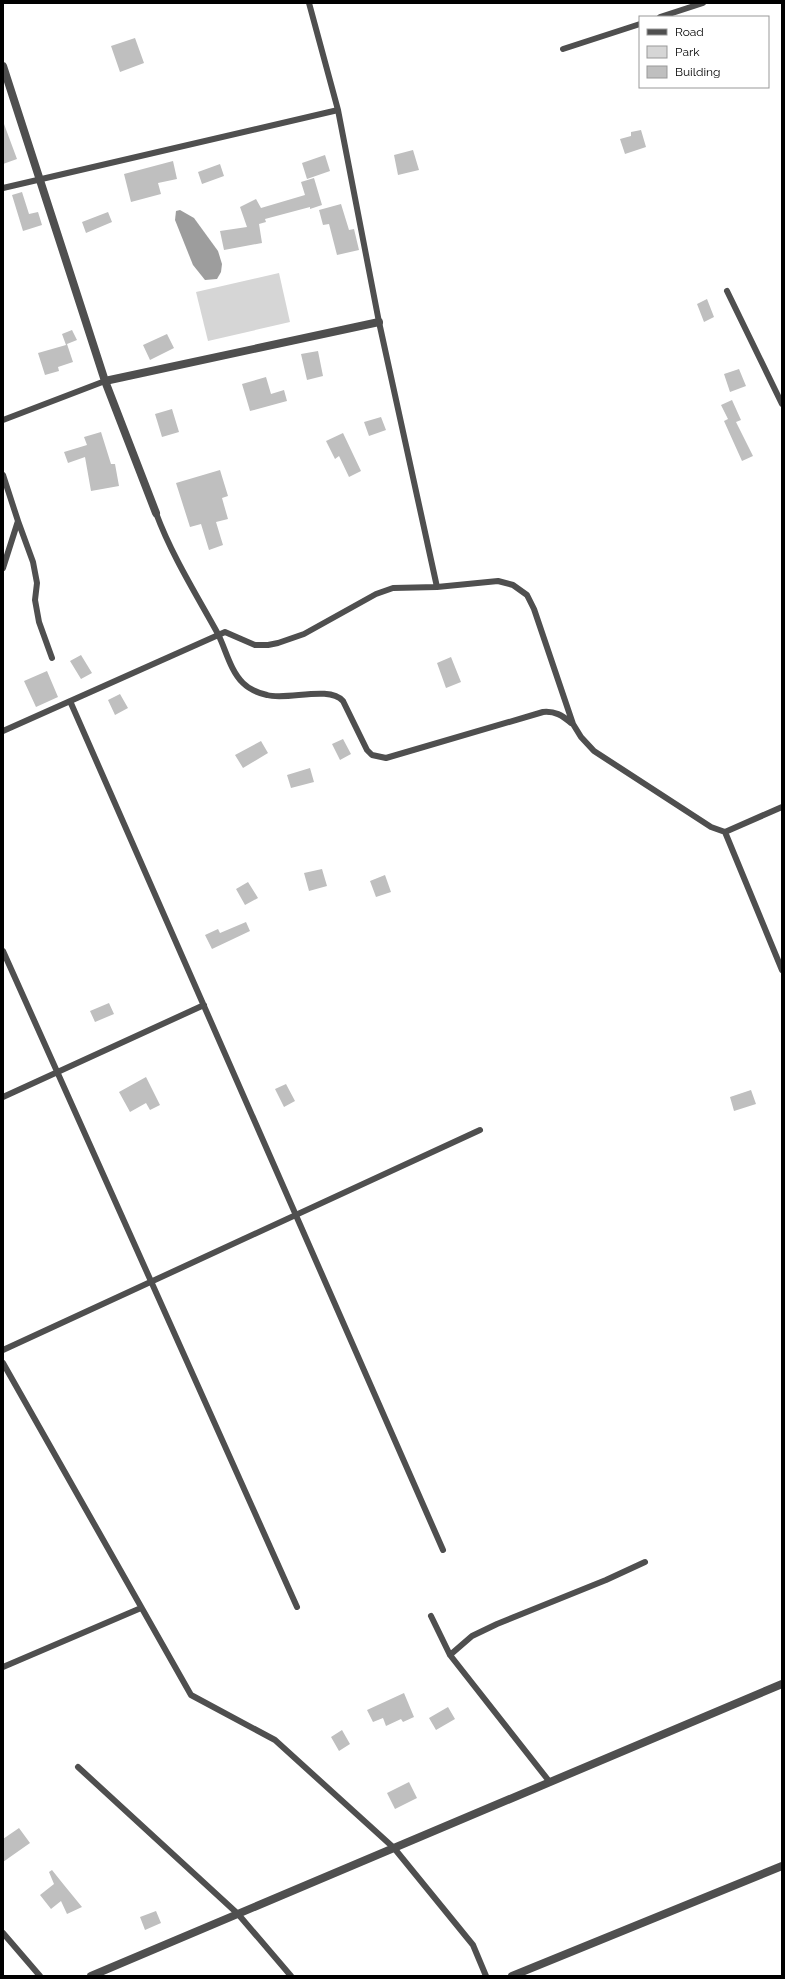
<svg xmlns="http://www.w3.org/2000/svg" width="785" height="1979" font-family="Raleway,sans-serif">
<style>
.park{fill:#d6d6d6}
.water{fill:#9d9d9d}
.building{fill:#bfbfbf}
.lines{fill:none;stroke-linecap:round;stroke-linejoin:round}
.service{stroke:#4f4f4f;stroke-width:6}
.minor{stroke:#4f4f4f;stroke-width:8}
</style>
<rect width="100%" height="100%" fill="#fff"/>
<!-- park -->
<path class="park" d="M279 273 290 322 208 341 196 292Z"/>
<!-- water -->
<path class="water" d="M180 210 194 218 218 251 222 264 221 272 217 279 205 280 193 265 175 220 176 211Z"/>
<!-- building -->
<path class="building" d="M135 38 144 63 120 72 111 46Z
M4 124 17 159 3 164V125Z
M641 130 646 147 625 154 620 139 631 136V132Z
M413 150 419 170 398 175 394 155Z
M325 155 330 171 307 179 302 163Z
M173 161 177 179 158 183 161 194 131 202 124 174Z
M220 164 224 176 202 184 198 172Z
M314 178 322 205 310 209V207L265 219 266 222 259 224 262 243 224 250 220 231 247 227 240 207 256 199 261 208 305 195 301 182Z
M22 192 29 214 38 212 42 225 23 231 12 195Z
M341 204 349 230 354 229 359 250 337 255 329 224 323 225 319 210Z
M108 212 112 222 86 233 82 222Z
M707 299 714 317 704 322 697 304Z
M72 330 77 340 67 344 73 362 58 367 59 371 45 375 38 353 66 345 62 334Z
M167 334 174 348 150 360 143 345Z
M318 351 323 376 307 380 301 354Z
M739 369 746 386 730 392 724 374Z
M266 377 271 394 284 390 287 401 250 411 242 384Z
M732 400 741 420 736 422 753 456 742 461 724 421 728 419 721 405Z
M172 409 179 432 162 437 155 414Z
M381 417 386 430 369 436 364 422Z
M101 432 111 464H115L119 486 91 491 85 457 68 463 64 452 87 445 84 437Z
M343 433 361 471 349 477 339 456 335 459 326 441Z
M220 470 228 496 222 498 228 519 216 522 223 545 209 550 201 524 190 527 176 483Z
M81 655 92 673 81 679 70 661Z
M451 657 461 682 446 688 437 663Z
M47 671 58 697 36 707 24 681Z
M120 694 128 708 115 715 108 700Z
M343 739 351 754 340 760 332 744Z
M261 741 268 753 243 768 235 755Z
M310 768 314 782 291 788 287 775Z
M322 869 327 886 309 891 304 873Z
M385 875 391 892 376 897 370 881Z
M248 882 258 898 245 905 236 889Z
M246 922 250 931 212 949 205 935 218 929 220 933Z
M109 1003 114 1014 95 1022 90 1011Z
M146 1077 160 1105 150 1110 146 1103 130 1112 119 1092Z
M286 1084 295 1101 284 1107 275 1089Z
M751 1090 756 1104 734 1111 730 1097Z
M404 1693 414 1717 403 1722 401 1719 386 1726 383 1718 373 1722 367 1710Z
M448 1707 455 1719 436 1730 429 1718Z
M342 1730 350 1744 339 1751 331 1737Z
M409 1782 417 1798 395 1809 387 1793Z
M19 1828 30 1843 3 1862V1839Z
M52 1870 64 1885 82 1907 67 1914 61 1901 51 1909 40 1895 54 1884 49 1872Z
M156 1911 161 1923 145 1930 140 1917Z"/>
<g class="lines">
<!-- service -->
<path class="service" d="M309 3 338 110 379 322 437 587
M660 17 703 3
M563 49 640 24
M3 188 338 110
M727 291 782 404
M3 420 105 381
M3 475 18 521 3 568
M156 513C172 556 196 594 218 634 226 650 230 670 243 683 249 689 258 693 267 695 287 701 329 685 343 701L367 750 372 755 386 758 543 712C555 711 562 715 571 723
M18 521 33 562 37 583 35 600 39 622 52 658
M70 701 443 1550
M3 731 225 632 255 645H268L278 643 304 634 376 594 393 588 437 587 498 581 513 585 527 595 534 609 573 724 581 737 594 751 711 827 725 832 782 807
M725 832 782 970
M3 951 297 1607
M3 1097 204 1005
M3 1350 480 1130
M3 1363 191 1695 275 1740 394 1848 473 1945 486 1976
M431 1616 450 1655 549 1781
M450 1655 472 1636 497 1624 606 1580 645 1562
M3 1667 141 1608
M78 1767 238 1914 291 1976
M3 1933 40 1976"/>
<!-- minor -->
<path class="minor" d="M3 66 105 381 379 322
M105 381 156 513
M91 1976 782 1684
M512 1976 782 1866"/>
</g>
<!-- border -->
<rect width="785" height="1979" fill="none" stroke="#000000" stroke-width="8"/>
<!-- legend -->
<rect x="639" y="16" width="130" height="72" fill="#ffffff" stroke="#999999"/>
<rect x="647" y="29" width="20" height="6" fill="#4f4f4f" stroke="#999999"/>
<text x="675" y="36" font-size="12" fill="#000000">Road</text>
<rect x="647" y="46" width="20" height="12" fill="#d6d6d6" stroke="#999999"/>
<text x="675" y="56" font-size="12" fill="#000000">Park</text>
<rect x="647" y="66" width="20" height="12" fill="#bfbfbf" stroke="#999999"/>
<text x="675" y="76" font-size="12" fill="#000000">Building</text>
</svg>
